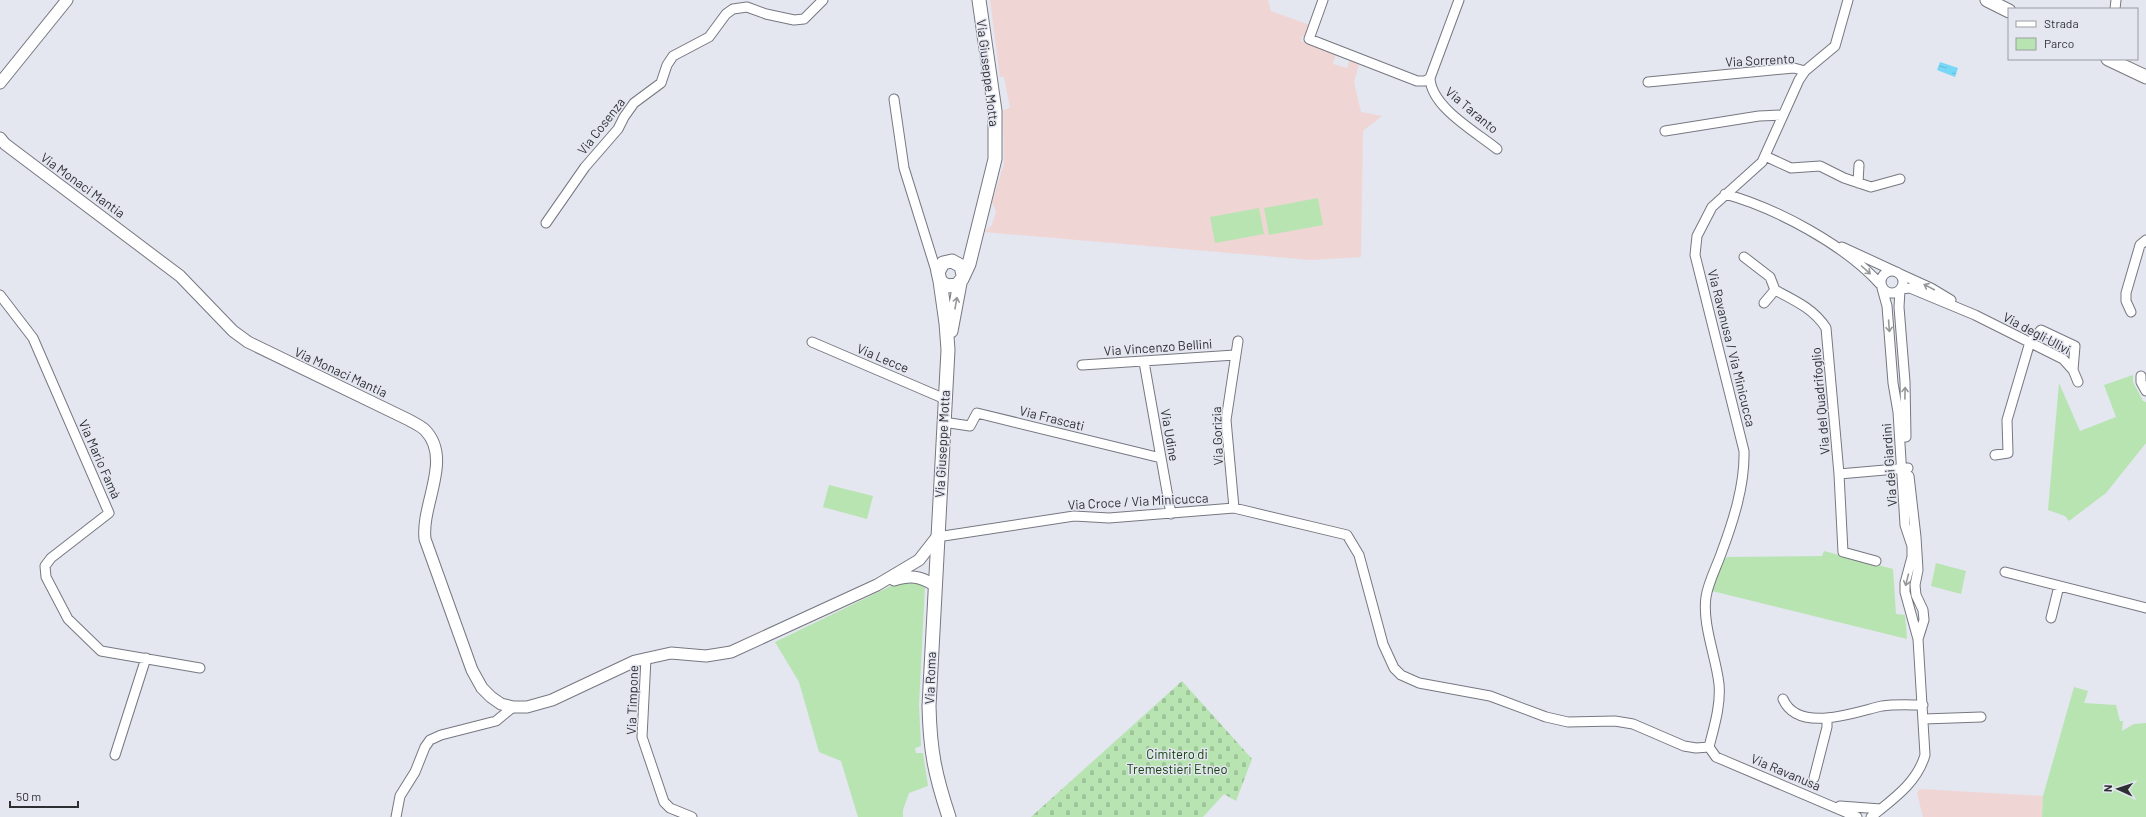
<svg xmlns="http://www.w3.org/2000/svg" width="2146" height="817" font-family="Barlow,sans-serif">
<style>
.education{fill:#f0d5d5}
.green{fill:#b8e4b2}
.cemetery{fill:url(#cemetery-stones)}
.water{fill:url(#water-ripples)}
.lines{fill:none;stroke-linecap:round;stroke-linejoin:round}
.minor-casing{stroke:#767881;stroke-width:11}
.tertiary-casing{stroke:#767881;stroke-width:13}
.secondary-casing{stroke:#767881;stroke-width:15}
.minor{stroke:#fff;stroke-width:9}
.tertiary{stroke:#fff;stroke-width:11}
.secondary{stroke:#fff;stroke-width:13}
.oneway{stroke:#969799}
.labels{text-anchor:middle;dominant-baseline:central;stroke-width:3;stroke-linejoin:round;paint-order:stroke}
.street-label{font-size:13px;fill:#2e2f33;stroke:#e4e6f0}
.park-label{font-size:13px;fill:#12410e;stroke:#e4e6f0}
</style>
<defs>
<pattern id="cemetery-stones" width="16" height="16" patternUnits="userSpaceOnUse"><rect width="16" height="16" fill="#b8e4b2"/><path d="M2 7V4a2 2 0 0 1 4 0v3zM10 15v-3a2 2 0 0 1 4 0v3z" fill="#9ec49a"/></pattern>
<pattern id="water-ripples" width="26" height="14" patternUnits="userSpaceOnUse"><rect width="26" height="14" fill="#76d8f6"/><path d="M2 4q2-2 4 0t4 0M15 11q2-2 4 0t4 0" fill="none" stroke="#66bad3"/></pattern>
</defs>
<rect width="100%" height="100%" fill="#e4e6f0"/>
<!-- education -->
<path class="education" d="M990 0H1268L1271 11 1310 25 1305 37 1302 36 1301 41 1336 54 1333 64 1347 68 1350 59 1359 64 1354 82 1361 112 1382 116 1363 131 1361 257 1312 260 984 232 992 225 996 211 992 202 1004 164 1003 110 1010 108 1004 77H1000Z
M1920 789 2043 796 2042 817H1923L1917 793Z"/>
<!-- green -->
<path class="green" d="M1318 198 1323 225 1269 235 1264 208Z
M1259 208 1264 234 1215 243 1210 217Z
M2133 375V382L2143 401 2146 402V443L2106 493 2069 521 2065 516 2048 510 2059 383 2080 431 2116 417 2104 385Z
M829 485 873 496 867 519 823 507Z
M1824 551 1893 569 1896 614 1905 615 1907 639 1712 591 1723 559 1728 557 1822 556Z
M1936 563 1966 571 1961 594 1931 586Z
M911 579 922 582 925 586 919 705 921 746 915 748 916 753H923L928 786 909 793 903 810V817H858L841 761 819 752 799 682 775 642 891 586Z
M2074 687 2088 691 2084 703 2116 705 2120 721H2123L2122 731 2134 724 2146 723V817H2042L2043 796Z"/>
<!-- cemetery -->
<path class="cemetery" d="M1182 681 1252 759 1236 801 1224 794 1203 817H1031Z"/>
<!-- water -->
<path class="water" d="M1940 62 1958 68 1955 77 1937 70Z"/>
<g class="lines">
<!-- minor casing -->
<g class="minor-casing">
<path id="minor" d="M1323 0 1309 39 1417 81H1425L1430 78
M1459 0 1430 78C1431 107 1476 132 1497 149
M2115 9 2116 0
M1648 82 1794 68 1805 71
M894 99 904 168 938 277
M1665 131 1759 116 1783 115
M1765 156 1791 168 1820 166 1844 178 1871 187 1900 179
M1858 183 1859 165
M1725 194C1776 208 1845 245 1880 284
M546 223 585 167 618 129 624 117 634 103 661 83 667 65 673 56 709 37 726 14 733 9 747 7 766 14 794 20 804 19 823 0
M1842 247 1894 271
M1744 257 1770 277 1775 290
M1881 282a11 11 0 1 1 22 0a11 11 0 1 1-22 0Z
M1898 273 1931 288 1951 300
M1901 289 1910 288 1975 315 2063 359 2073 370 2078 382
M1775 290C1794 300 1814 309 1826 328L1839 474 1908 468
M1900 290 1899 307 1905 382 1906 437
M0 295 33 338 109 513 51 558 45 566 46 577 68 619 101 651 200 668
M1764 303 1775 290
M2131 312 2126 301V293L2140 245 2146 240
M812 342 945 399
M1144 362 1171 514
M1082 365 1235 355
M2141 376V382L2146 391
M943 422 970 426 977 413 1161 458
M1995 455 2008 453 2007 420 2030 342 2041 330 2075 346 2073 370
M1839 474 1843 552 1876 561
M1909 476 1916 537 1918 570 1915 585 1916 595 1923 610 1924 620 1918 639
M1234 508 1226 420 1238 341
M937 537 1074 516 1109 518 1234 508 1347 535 1359 555 1383 644 1394 668 1401 675 1419 683 1490 696 1546 717 1568 722 1615 721 1633 724 1684 746 1696 748 1709 747
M2005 572 2146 608
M2051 618 2059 586
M646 658 642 737 664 802 670 808 692 817
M1783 699C1798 734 1855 712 1882 706 1895 704 1910 705 1923 705
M1924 719 1981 717
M1709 747C1714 727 1721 705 1719 684 1716 657 1702 624 1706 597 1708 583 1716 568 1721 554 1733 522 1745 485 1744 451L1695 255 1697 236 1712 207 1762 162 1799 80 1805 71 1835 46 1848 0
M1709 747 1716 757 1857 817
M115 755 146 658
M1814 778 1827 727V719
M1840 806 1881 809
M396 817 400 796 415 772 425 747 430 740 441 735 496 721 513 707
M1871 817C1893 799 1917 783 1925 755L1918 639 1905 592V583L1912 557V546L1905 525 1898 412 1893 383 1887 306 1882 288"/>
</g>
<!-- tertiary casing -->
<g class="tertiary-casing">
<path id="tertiary" d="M0 83 67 0
M0 138 5 144 180 276 233 331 248 342 409 420C414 423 421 426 425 430 453 459 421 504 425 539L472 670 482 688 491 697 501 704 513 707H527L552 700 635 661 671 653 706 656 731 652 877 585 919 560 937 537
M894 580C910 575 920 576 934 585"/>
</g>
<!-- secondary casing -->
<g class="secondary-casing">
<path id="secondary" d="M1987 0 2009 11
M2108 59 2146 77
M963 275 961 266 952 261 943 263 938 272 940 281 947 286 957 285 962 279 969 264 995 159V111L979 0
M940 281 946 323 948 350 929 706C930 751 935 775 949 817
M951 331 960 283"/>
</g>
<!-- minor -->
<use href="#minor" class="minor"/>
<!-- tertiary -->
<use href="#tertiary" class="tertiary"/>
<!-- secondary -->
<use href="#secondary" class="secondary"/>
</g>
<!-- one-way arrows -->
<defs><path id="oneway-shaft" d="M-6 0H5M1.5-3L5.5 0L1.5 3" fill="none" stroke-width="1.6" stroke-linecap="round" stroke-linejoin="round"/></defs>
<g class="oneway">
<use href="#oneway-shaft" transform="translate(1866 270) rotate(42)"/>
<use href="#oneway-shaft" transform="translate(1929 287) rotate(-152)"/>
<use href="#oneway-shaft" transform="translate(956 303) rotate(-80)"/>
<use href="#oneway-shaft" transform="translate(1889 326) rotate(86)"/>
<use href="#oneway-shaft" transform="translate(1905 393) rotate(-89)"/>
<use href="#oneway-shaft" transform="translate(1907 580) rotate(104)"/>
</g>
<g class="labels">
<!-- street labels -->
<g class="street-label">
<text transform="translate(1760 60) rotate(-3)">Via Sorrento</text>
<text transform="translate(988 73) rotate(83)">Via Giuseppe Motta</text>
<text transform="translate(1472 110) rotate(40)">Via Taranto</text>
<text transform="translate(601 126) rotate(-52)">Via Cosenza</text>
<text transform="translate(83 185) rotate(36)">Via Monaci Mantia</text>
<text transform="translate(2037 333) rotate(28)">Via degli Ulivi</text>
<text transform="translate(1158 347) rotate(-4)">Via Vincenzo Bellini</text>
<text transform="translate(1732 348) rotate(76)">Via Ravanusa / Via Minicucca</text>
<text transform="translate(883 358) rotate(23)">Via Lecce</text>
<text transform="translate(341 372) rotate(25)">Via Monaci Mantia</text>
<text transform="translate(1820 401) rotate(-95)">Via del Quadrifoglio</text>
<text transform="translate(1052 418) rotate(14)">Via Frascati</text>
<text transform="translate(1170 435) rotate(80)">Via Udine</text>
<text transform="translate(1217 436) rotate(-92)">Via Gorizia</text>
<text transform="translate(942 444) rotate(-87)">Via Giuseppe Motta</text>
<text transform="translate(100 459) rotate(66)">Via Mario Famà</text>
<text transform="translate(1889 465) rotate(-94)">Via dei Giardini</text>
<text transform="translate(1138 501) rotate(-3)">Via Croce / Via Minicucca</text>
<text transform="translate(930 678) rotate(-88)">Via Roma</text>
<text transform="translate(632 700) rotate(-88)">Via Timpone</text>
<text transform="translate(1786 772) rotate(23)">Via Ravanusa</text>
</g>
<!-- park labels -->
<g class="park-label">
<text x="1177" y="754">Cimitero di<tspan x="1177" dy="15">Tremestieri Etneo</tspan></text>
</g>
</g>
<!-- legend -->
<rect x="2008" y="8" width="130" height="52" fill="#e4e6f0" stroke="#9b9da4"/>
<rect x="2016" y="21" width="20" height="6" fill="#ffffff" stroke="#9b9da4"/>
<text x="2044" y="28" font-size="12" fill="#2e2f33">Strada</text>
<rect x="2016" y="38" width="20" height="12" fill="#b8e4b2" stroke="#9b9da4"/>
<text x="2044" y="48" font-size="12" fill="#2e2f33">Parco</text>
<!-- north arrow -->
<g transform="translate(2118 789) rotate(273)" stroke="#e4e6f0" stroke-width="3" paint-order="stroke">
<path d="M0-3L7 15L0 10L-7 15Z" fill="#2e2f33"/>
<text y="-6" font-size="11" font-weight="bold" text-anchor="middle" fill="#2e2f33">N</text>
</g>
<!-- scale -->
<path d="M10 801v6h68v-6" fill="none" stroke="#2e2f33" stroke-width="2"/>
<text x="16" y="801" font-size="12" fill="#2e2f33" stroke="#e4e6f0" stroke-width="3" paint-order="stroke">50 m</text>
</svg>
